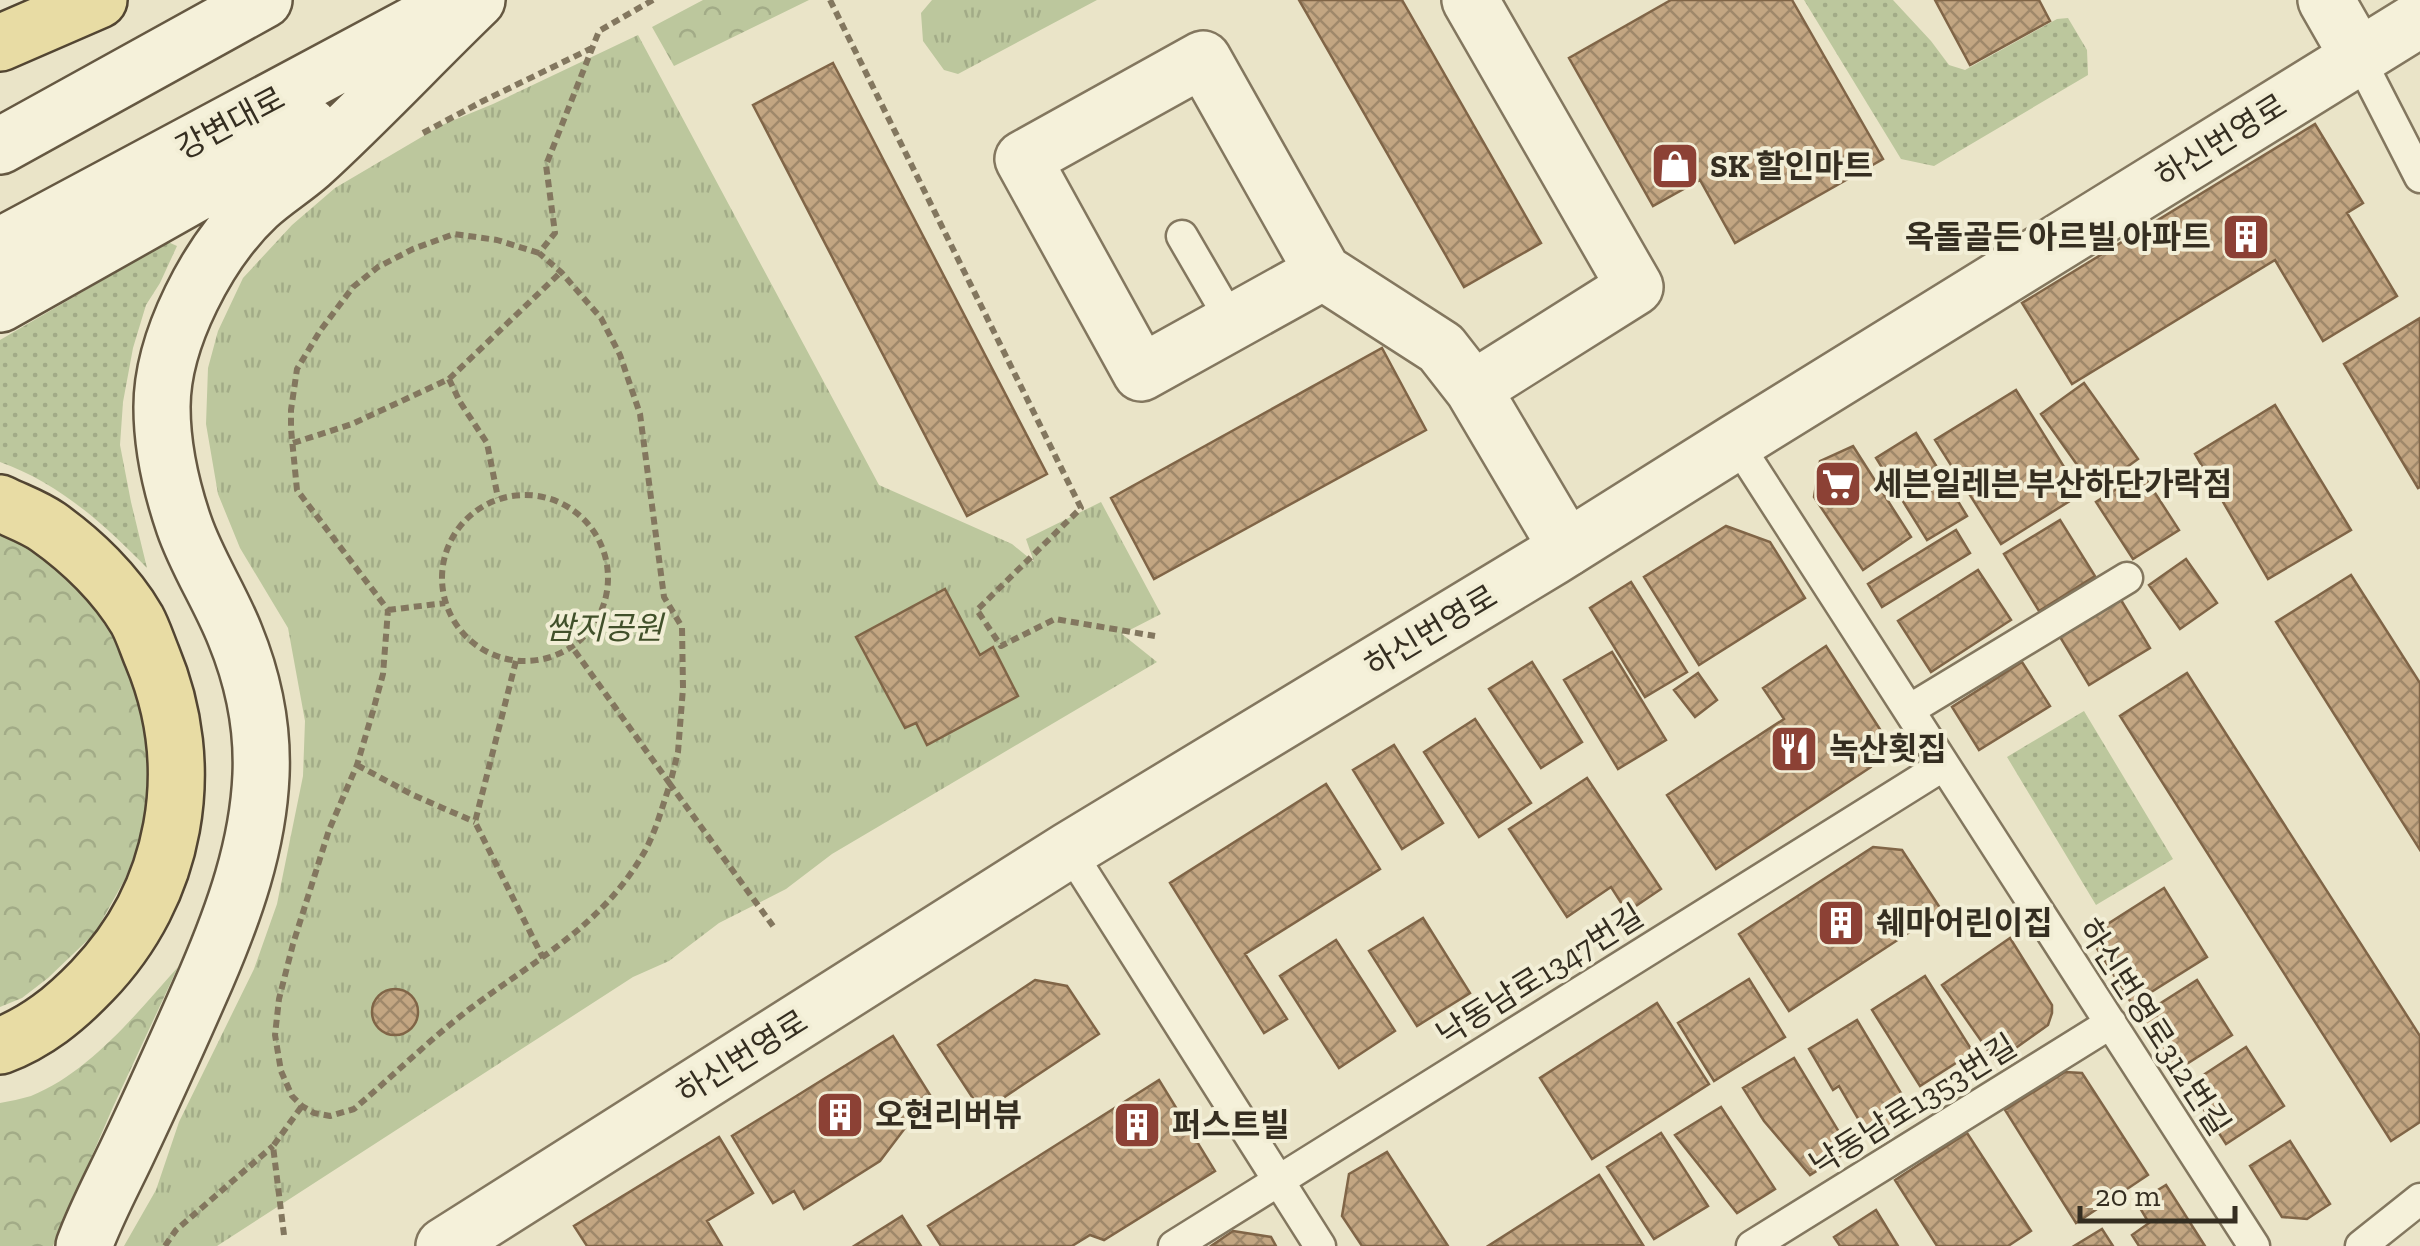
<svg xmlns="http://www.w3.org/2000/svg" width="2420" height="1246" font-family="'Zilla Slab','Noto Sans KR',serif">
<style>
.grass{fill:url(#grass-dots)}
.forest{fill:url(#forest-crowns)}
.park{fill:url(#park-tufts)}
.building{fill:url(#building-cross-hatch);stroke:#806547;stroke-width:2.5}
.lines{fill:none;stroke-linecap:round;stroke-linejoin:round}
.service-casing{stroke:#83775f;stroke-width:35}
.minor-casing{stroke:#83775f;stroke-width:60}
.tertiary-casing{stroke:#83775f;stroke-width:60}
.secondary-casing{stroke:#655842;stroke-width:60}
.primary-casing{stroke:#524532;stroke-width:60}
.path{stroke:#83775f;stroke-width:6;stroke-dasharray:8 5;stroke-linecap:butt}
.service{stroke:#f5f1da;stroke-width:30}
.minor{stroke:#f5f1da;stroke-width:55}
.tertiary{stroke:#f5f1da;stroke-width:55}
.secondary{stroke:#f5f1da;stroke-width:55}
.primary{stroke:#e8dca4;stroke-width:55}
.labels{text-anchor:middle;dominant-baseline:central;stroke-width:8;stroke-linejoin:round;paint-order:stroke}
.street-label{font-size:32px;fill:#352e21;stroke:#f2eed6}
.poi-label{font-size:32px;font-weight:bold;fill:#352e21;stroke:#f2eed6;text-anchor:start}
.park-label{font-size:32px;font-style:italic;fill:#41502a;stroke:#f2eed6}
</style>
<defs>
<pattern id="grass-dots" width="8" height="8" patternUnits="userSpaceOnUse" patternTransform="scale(2.5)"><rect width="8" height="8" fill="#bcc79d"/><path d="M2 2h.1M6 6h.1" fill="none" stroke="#a2ab87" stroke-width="1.8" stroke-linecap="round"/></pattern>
<pattern id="forest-crowns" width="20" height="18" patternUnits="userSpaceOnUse" patternTransform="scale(2.5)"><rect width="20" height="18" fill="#bcc79d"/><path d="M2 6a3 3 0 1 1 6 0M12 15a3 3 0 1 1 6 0" fill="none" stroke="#a2ab87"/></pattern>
<pattern id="park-tufts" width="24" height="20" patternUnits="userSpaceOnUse" patternTransform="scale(2.5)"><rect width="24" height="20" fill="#bcc79d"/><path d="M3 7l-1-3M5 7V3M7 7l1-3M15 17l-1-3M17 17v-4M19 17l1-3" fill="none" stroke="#a2ab87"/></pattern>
<pattern id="building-cross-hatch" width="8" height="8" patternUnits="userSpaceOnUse" patternTransform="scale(2.5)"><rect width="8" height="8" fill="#c3a682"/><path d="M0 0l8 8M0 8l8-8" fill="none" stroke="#9f886a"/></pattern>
</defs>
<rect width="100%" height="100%" fill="#eae4c8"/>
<!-- grass -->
<path class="grass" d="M1804 0H1893L1931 41 1949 65 1965 70 2057 19 2068 18 2087 50 2088 75 1934 166 1901 159Z
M168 242 177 246 160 283 146 305 133 348 123 402 120 445 131 502 147 568C104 524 59 483 0 462V340Z
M2084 711 2173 859 2096 905 2007 757Z"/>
<!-- forest -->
<path class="forest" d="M703 0H809L674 66 652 27Z
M0 526 42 555 80 588 120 648 139 697 148 749V797L139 843 125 879 95 933 48 978 22 998 0 1007Z
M178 967 113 1107 53 1246H0V1103C10 1101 21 1099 31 1096 90 1072 137 1013 178 967Z"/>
<!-- park -->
<path class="park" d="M932 0H1097L958 74 944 70 923 41 921 13Z
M638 35 879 485 1012 544 1034 562 1026 539 1101 502 1161 614 1122 634 1157 662 832 854 786 889 719 923 669 961 633 977 217 1246H124L156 1190 179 1122 254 969 277 904 303 776 305 721 288 628 240 548 218 494 206 424 208 368 218 331 243 278 292 225 335 188 442 125 493 104Z"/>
<!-- building -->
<path class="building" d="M1299 0H1402L1541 243 1464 287Z
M1671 0H1792L1883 159 1735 243 1700 180 1653 206 1569 58Z
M1935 0H2039L2050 21 1970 65Z
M833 63 1047 474 967 516 753 105Z
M2315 124 2363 203 2347 213 2397 296 2323 341 2275 260 2072 384 2022 303Z
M2420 318V487L2418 488 2344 364Z
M1382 348 1426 430 1154 579 1111 498Z
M2084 383 2138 459 2095 490 2041 414Z
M2016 390 2081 494 2001 544 1935 440Z
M2275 405 2351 530 2268 579 2195 454Z
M1916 433 1967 516 1927 540 1876 458Z
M1853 446 1911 537 1863 570 1814 497 1820 461Z
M2142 473 2179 530 2133 559 2096 502Z
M2060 520 2095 576 2039 611 2004 554Z
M1726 526 1770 542 1805 598 1699 665 1644 577Z
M1956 530 1970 553 1882 607 1868 584Z
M2186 559 2217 603 2180 629 2149 585Z
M1978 570 2011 620 1931 672 1898 621Z
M2351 575 2420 683V850L2276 622Z
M1631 582 1687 672 1645 697 1590 608Z
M945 589 980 655 993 647 1018 696 927 745 916 723 905 728 856 637Z
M2121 600 2150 648 2089 685 2060 637Z
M1826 646 1883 734 1871 767 1716 869 1667 795 1784 719 1763 688Z
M1612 652 1666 740 1618 769 1564 680Z
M1532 662 1582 742 1541 768 1489 689Z
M2022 662 2050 706 1979 750 1952 707Z
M1698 673 1717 700 1695 717 1674 690Z
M2187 673 2420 1036V1122L2391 1141 2120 716Z
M1475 719 1531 803 1479 837 1424 752Z
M1394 745 1443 823 1402 849 1353 770Z
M1587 778 1661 889 1627 912 1611 887 1567 917 1509 829Z
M1326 784 1380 869 1245 954 1287 1019 1264 1033 1170 883Z
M1873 847 1902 850 1942 911 1789 1011 1739 934Z
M2164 888 2207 957 2132 1004 2089 936Z
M1423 918 1470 993 1417 1026 1369 951Z
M2010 938 2052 1005V1013L2048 1025 1996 1062 1942 985Z
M1336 940 1395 1031 1339 1068 1280 976Z
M1925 976 1973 1052 1920 1086 1872 1010Z
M1749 979 1785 1037 1714 1081 1678 1023Z
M1035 980 1067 986 1099 1034 982 1112 938 1045Z
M2197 980 2232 1035 2174 1072 2139 1017Z
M372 1012a23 23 0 1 1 46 0a23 23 0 1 1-46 0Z
M1657 1003 1709 1084 1592 1159 1540 1078Z
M1857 1020 1913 1113 1870 1139 1839 1086 1833 1090 1809 1049Z
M893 1036 930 1095 880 1161 804 1209 794 1191 773 1203 732 1136Z
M2246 1047 2284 1106 2226 1144 2188 1085Z
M1794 1058 1850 1150 1810 1175 1764 1121 1743 1088Z
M2065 1072 2082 1073 2148 1175 2076 1223 2005 1110Z
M1159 1080 1215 1171 1104 1240 1090 1235 1072 1246H941L928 1226Z
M1721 1107 1775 1189 1737 1213 1675 1135Z
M1661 1133 1708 1206 1654 1239 1607 1167Z
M1967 1133 2031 1231 2008 1246H1937L1895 1180Z
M719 1137 753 1193 707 1221 722 1246H587L574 1226Z
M2290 1141 2330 1204 2307 1219 2282 1217 2250 1166Z
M1387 1152 1448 1246H1362L1342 1216 1349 1174Z
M1599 1175 1643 1245 1488 1246Z
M2166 1185 2205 1246H2139L2132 1235 2149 1223 2137 1203Z
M1876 1210 1898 1246H1840L1834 1237Z
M902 1216 921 1246H854Z
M2102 1229 2113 1246H2074Z
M1233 1231 1271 1237 1276 1246H1211Z"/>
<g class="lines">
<!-- service casing -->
<g class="service-casing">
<path id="service" d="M2358 56 2420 177
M1182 236 1232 322
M1736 442 2254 1246
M1909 710 2127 578
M1069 850 1320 1246
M1174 1246 1944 765
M1752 1246 2111 1023
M2361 1246 2420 1199"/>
</g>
<!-- minor casing -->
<g class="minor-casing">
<path id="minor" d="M1470 0 1635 287 1473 389
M2326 0 2358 56
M1203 59 1323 272 1141 373 1023 159Z
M1323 272 1441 348 1473 389 1567 548"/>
</g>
<!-- tertiary casing -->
<g class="tertiary-casing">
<path id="tertiary" d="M444 1246 1069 850 1553 557 1736 442 2420 19"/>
</g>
<!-- secondary casing -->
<g class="secondary-casing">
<path id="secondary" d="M0 146 264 0
M0 246 443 9
M0 304 245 166 309 125
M84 1246C96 1213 113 1182 128 1150 155 1093 181 1035 206 978 234 913 258 846 261 775 263 727 253 679 235 635 220 597 197 563 184 525 171 487 162 447 162 407 162 340 208 252 257 206 273 191 293 179 310 164 367 112 421 54 477 0"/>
</g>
<!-- primary casing -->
<g class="primary-casing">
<path id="primary" d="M0 43 99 0
M0 503C16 511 34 517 48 527 82 551 116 584 137 620 143 631 147 644 152 656 199 768 177 893 92 981 65 1009 37 1032 0 1046"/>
</g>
<!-- path -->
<path class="path" d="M653 0 599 31 546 165 555 233 539 253 561 272 601 318 620 355 640 414 664 597 682 627 683 688 678 752 670 784 773 926
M830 0 1081 508 977 610 1001 646 1055 619 1155 636
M423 133 483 101 592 48
M539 253 497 240 454 234 413 249 378 267 353 287 320 331 297 369 291 410V429L297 490 388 610 383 674 373 711 357 765 329 830 293 944 279 999 275 1035 281 1071 292 1096 302 1106 314 1113 330 1116 354 1109C393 1076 430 1039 471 1008 535 960 600 927 642 856 655 835 662 807 670 784L572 647
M449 379 460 402 487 443 498 498
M293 443 352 424 449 379 561 272
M442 578a83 83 0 1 1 166 0a83 83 0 1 1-166 0Z
M388 610 445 603
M516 661 475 822 543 958
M357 765 413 795 475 822
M284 1235 273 1146 302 1106
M165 1246 176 1230 273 1146"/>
<!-- service -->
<use href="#service" class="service"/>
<!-- minor -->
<use href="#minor" class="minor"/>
<!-- tertiary -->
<use href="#tertiary" class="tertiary"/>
<!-- secondary -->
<use href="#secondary" class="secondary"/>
<!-- primary -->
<use href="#primary" class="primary"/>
</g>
<!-- icons -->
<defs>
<g id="shop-square" transform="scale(2.5)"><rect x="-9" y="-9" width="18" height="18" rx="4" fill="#8c4135" stroke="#f2eed6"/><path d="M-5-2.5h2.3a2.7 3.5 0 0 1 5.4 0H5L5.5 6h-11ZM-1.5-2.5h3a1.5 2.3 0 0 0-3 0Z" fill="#fff"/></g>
<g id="building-square" transform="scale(2.5)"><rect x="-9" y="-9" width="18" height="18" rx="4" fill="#8c4135" stroke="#f2eed6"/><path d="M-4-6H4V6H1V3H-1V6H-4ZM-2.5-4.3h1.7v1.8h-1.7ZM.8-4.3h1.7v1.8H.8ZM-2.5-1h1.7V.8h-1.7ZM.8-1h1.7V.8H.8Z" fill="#fff"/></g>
<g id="supermarket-square" transform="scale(2.5)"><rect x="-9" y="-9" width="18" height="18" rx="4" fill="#8c4135" stroke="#f2eed6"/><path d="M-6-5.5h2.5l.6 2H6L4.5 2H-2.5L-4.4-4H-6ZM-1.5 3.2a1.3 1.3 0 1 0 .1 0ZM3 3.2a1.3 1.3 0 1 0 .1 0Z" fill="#fff"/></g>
<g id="restaurant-square" transform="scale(2.5)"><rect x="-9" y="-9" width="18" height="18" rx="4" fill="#8c4135" stroke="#f2eed6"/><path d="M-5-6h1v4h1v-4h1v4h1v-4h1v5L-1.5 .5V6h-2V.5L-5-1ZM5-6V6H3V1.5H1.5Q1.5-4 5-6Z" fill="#fff"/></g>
</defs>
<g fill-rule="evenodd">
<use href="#shop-square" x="1675" y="166"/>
<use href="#building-square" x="2246" y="237"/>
<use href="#supermarket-square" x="1838" y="484"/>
<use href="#restaurant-square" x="1794" y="749"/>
<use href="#building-square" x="1841" y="923"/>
<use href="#building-square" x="840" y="1115"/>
<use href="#building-square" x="1137" y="1125"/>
</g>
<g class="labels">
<!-- street labels -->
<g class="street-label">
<text transform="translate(230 123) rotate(-28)">강변대로</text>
<text transform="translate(2221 141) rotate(-32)">하신번영로</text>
<text transform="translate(1431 631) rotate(-31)">하신번영로</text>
<text transform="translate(1540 975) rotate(-32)">낙동남로1347번길</text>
<text transform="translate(2154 1027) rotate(57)">하신번영로312번길</text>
<text transform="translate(742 1057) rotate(-32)">하신번영로</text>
<text transform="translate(1913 1105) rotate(-32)">낙동남로1353번길</text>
</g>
<!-- poi labels -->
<g class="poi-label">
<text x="1710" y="166">SK 할인마트</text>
<text x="2211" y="237" text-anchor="end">옥돌골든 아르빌 아파트</text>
<text x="1873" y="484">세븐일레븐 부산하단가락점</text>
<text x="1829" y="749">녹산횟집</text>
<text x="1876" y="923">쉐마어린이집</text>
<text x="875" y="1115">오현리버뷰</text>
<text x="1172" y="1125">퍼스트빌</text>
</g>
<!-- park labels -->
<g class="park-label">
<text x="604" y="628">쌈지공원</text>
</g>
</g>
<!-- scale -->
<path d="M2080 1206v15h155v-15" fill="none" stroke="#352e21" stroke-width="5"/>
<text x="2095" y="1206" font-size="30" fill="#352e21" stroke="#f2eed6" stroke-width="8" paint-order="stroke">20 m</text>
</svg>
